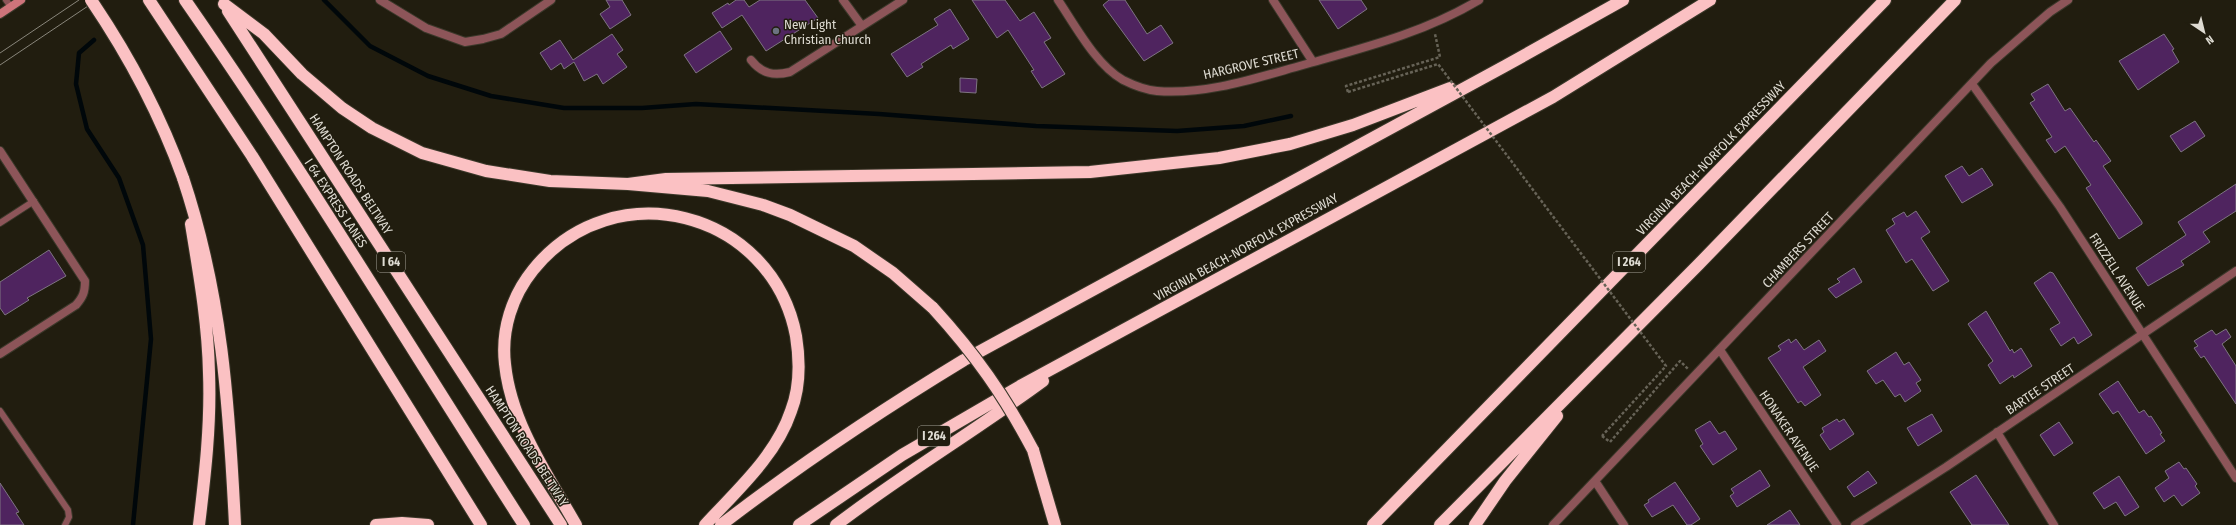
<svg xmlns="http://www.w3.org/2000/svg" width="2236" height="525" font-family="'Fira Sans Condensed',sans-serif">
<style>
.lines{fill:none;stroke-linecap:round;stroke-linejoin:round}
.stream{stroke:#00070a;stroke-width:4.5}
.building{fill:#4f245f;stroke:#7e7482}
.lane-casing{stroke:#3b382a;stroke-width:8}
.street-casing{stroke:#3b382a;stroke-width:10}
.secondary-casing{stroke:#3b382a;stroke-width:10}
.highway-casing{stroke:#3b382a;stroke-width:14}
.path{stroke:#676357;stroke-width:2.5;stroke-dasharray:3 2;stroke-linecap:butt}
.lane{stroke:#8d5559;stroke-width:6}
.street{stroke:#8d5559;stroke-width:8}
.secondary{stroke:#ce747b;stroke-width:8}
.highway{stroke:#fbc1c3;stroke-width:12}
.tram{stroke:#89867b;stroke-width:1}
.highway-bridge-casing{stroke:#3b382a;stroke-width:14;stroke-linecap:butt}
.path-bridge{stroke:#676357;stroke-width:2.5;stroke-dasharray:3 2;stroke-linecap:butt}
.highway-bridge{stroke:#fbc1c3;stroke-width:12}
.worship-dot{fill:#6b7280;stroke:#211d0f;stroke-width:1.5}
.labels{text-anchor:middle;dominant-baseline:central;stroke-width:3;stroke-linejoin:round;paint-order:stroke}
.shield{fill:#211d0f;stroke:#a5a298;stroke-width:1}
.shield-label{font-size:12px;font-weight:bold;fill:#dedbd2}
.poi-label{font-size:13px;fill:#dedbd2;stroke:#211d0f;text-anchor:start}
.street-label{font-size:13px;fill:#dedbd2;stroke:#211d0f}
</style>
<rect width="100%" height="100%" fill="#211d0f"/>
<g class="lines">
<!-- stream -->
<path class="stream" d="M324 0 370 46 428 76 491 96 564 108H642L696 104 879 114 1036 126 1177 131 1244 126 1291 116
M94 40 79 53 76 84 87 129 119 178 143 245 151 339 133 525"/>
</g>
<!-- building -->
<path class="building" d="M606 0H622L631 15 610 29 600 14 610 7Z
M736 0H744L749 7 760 0H805L818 18 766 51 742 15 722 28 712 13 728 3 729 5Z
M972 0H1005L1020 21 1034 12 1051 38 1044 42 1065 74 1042 88 1031 71 1034 70 1008 30 997 38Z
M1109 0H1125L1147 34 1161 25 1173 43 1144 61 1103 5Z
M1319 0H1361L1367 9 1338 29Z
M950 9 969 39 953 49 951 45 921 64 923 67 907 77 891 54 938 25 934 19Z
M720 31 732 49 696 73 684 55Z
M612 34 623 50 617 54 627 67 603 84 597 74 584 81 574 62 564 69 561 63 551 70 540 53 560 40 573 60Z
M2164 34 2174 49 2172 50 2179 62 2138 90 2119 61Z
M960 78 977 79 976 93 960 92Z
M2048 84 2065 111 2070 108 2094 142 2096 140 2111 161 2103 166 2142 222V224L2119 239 2086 188 2091 185 2065 146 2055 153 2046 140 2052 137 2030 103 2035 100 2031 94Z
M2195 121 2205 136 2181 152 2170 136Z
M1962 166 1969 176 1982 168 1993 185 1962 203 1945 176Z
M2236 184V211L2203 232 2210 242 2181 261 2184 265 2148 286 2136 268 2186 235 2178 222Z
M1916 211 1930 232 1921 238 1949 281 1933 291 1912 259 1906 263 1886 230 1895 224 1892 219 1904 212 1907 217Z
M49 250 66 276 27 298 29 300 5 315 0 308V282Z
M1854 268 1862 282 1836 298 1828 289 1840 282 1837 279Z
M2050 272 2053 273 2092 335 2078 344 2074 337 2061 346 2050 329 2060 323 2034 283Z
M1986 311 2010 351 2012 349 2014 353 2021 348 2032 366 2014 378 2013 375 2000 384 1988 365 1993 361 1968 324Z
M2226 329 2231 337 2222 344 2236 366V404L2204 356 2201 358 2194 348 2198 346 2194 341 2210 331 2212 330 2216 335Z
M1789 339 1791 343 1796 339 1804 350 1819 340 1826 351 1803 367 1821 395 1805 406 1801 401 1798 403 1768 358 1781 350 1778 346Z
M1896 352 1904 365 1909 362 1921 380 1916 383 1921 391 1905 402 1900 394 1895 397 1883 380 1876 384 1867 371Z
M2118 381 2139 413 2144 410 2149 417 2151 416 2162 433 2160 434 2165 441 2146 454 2118 411 2113 414 2099 394Z
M1932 414 1942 431 1918 446 1907 428Z
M1837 419 1839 422 1844 419 1854 434 1830 450 1820 435 1824 432 1822 428Z
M1710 421 1719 434 1725 431 1737 449 1713 465 1700 446 1703 444 1695 430Z
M2059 422 2073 443 2054 456 2040 435Z
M2179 462 2184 469 2186 468 2197 484 2195 486 2200 493 2182 506 2174 495 2164 502 2155 488 2169 478 2165 471Z
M1760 470 1770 486 1737 507 1730 496 1734 493 1731 489Z
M1868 471 1877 483 1854 497 1847 487Z
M1976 475 2009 525H1972L1950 492Z
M2119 476 2139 507 2125 516 2116 502 2104 509 2093 493Z
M1675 482 1700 519 1691 525H1687L1673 505 1652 517 1644 505 1649 502 1648 500Z
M0 483 19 512 16 513 24 525H0Z
M1790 510 1800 525H1767Z"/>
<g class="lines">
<!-- lane casing -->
<g class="lane-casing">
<path id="lane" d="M6 0 11 7
M0 223 34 201
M0 411 68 510 69 517 65 525"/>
</g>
<!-- street casing -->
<g class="street-casing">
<path id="street" d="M380 0 426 28 465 42 483 39 501 34 551 0
M843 0 862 26
M1058 0C1075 25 1096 65 1123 80 1133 85 1146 90 1157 91 1206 95 1256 78 1303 65 1363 48 1424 33 1479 0
M1273 0 1313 62
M751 60C762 74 774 76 790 72L903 0
M1972 84 2060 207 2236 478
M0 151 85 281C85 292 83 297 76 305L0 354
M1720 350 1837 525
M1997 432 2054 525
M1595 481 1624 525
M1553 525 1991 63 2050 12 2068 0
M1855 525 1946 467 2236 271"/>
</g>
<!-- secondary casing -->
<g class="secondary-casing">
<path id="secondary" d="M0 14 21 0"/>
</g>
<!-- highway casing -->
<g class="highway-casing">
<path id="highway" d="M149 0 252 156 481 525
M185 0C304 171 411 349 524 525
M224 4 264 34 302 74 342 108 372 128 422 153 486 171 550 181 628 184 708 191 763 205 790 215 854 246 893 273 933 308
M228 11 561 525
M183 178C222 295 229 403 235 525
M628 184 666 179 1090 172 1219 158 1290 144 1353 125 1450 88
M191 224C199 273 208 323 209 373 211 424 205 475 199 525
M1033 450 1055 525
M376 525 402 523 428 525
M576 525C547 474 511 423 505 364 501 330 512 296 533 270 613 170 772 210 796 336 800 361 800 388 791 411 776 456 736 491 705 525
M721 525C799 465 880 411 964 360L1505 66 1623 0
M799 525 902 455 1022 385 1553 97 1710 0
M836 525C903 474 975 431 1043 381
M1373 525 1885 0
M1440 525 1699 264 1955 0
M1475 525 1505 481 1557 416"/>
</g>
<!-- path -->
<path class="path" d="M1348 92 1346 86 1440 57 1435 34
M1602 436 1610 442 1680 361 1688 369"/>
<!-- lane -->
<use href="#lane" class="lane"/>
<!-- street -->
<use href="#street" class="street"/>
<!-- secondary -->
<use href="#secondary" class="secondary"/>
<!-- highway -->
<use href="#highway" class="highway"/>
<!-- tram -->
<path class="tram" d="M0 53 79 0
M0 65 97 0"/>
<!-- highway-bridge casing -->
<g class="highway-bridge-casing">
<path id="highway-bridge" d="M91 0C129 56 160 114 183 178
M933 308C975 354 1004 395 1033 450"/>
</g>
<!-- path-bridge -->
<path class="path-bridge" d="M1348 92 1438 64 1666 366 1602 436"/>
<!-- highway-bridge -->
<use href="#highway-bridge" class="highway-bridge"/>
</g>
<!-- markers -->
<circle class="worship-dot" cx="776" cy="31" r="4"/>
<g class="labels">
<!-- shield labels -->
<g class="shield">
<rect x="377" y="252" width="28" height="20" rx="3"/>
<rect x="1613" y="252" width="32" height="20" rx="3"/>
<rect x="918" y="426" width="32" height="20" rx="3"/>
</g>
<g class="shield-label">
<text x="391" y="262">I 64</text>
<text x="1629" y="262">I 264</text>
<text x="934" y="436">I 264</text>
</g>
<!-- poi labels -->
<g class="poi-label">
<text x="784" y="24">New Light<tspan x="784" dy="15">Christian Church</tspan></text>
</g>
<!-- street labels -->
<g class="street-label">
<text transform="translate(1251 64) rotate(-13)">HARGROVE STREET</text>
<text transform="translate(1711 158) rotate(-46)">VIRGINIA BEACH-NORFOLK EXPRESSWAY</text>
<text transform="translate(351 174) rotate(57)">HAMPTON ROADS BELTWAY</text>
<text transform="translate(336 203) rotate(57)">I 64 EXPRESS LANES</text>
<text transform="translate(1246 247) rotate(-29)">VIRGINIA BEACH-NORFOLK EXPRESSWAY</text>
<text transform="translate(1798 250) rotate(-47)">CHAMBERS STREET</text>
<text transform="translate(2117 272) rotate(57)">FRIZZELL AVENUE</text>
<text transform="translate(2040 389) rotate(-34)">BARTEE STREET</text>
<text transform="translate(1789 431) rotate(56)">HONAKER AVENUE</text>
<text transform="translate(527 446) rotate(57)">HAMPTON ROADS BELTWAY</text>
</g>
</g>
<!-- north arrow -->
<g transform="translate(2204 32) rotate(145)" stroke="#211d0f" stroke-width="3" paint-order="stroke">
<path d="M0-3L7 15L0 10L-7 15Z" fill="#dedbd2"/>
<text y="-6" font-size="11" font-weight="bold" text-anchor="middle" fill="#dedbd2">N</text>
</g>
</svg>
